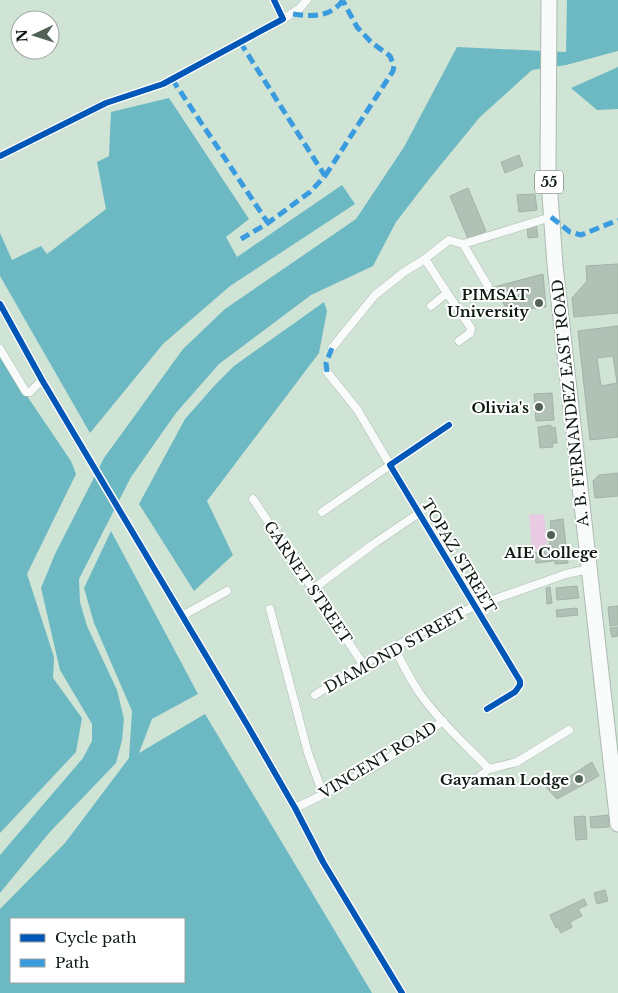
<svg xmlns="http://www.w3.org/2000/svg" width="618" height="993" font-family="'Libre Baskerville',serif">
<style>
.green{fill:#e8cae3}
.water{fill:#6cb9c3;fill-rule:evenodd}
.building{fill:#b1c1b6;stroke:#a3b2a8;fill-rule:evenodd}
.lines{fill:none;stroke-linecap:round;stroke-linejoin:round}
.street-casing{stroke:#acbbb1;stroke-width:9}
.highway-casing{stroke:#acbbb1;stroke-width:17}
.street{stroke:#f8fbf9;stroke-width:8}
.highway{stroke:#f8fbf9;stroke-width:15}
.quiet{stroke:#3a9bde;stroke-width:5;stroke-dasharray:10 5;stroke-linecap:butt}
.cycleway-casing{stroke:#fff;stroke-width:9}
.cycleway{stroke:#0057b8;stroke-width:6}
.poi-dot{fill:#516156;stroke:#fff;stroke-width:2}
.labels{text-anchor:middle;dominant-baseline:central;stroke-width:4;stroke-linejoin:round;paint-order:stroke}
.shield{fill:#fff;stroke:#565f58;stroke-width:1}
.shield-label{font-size:14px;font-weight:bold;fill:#0d1a11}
.poi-label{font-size:15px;font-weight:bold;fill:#0d1a11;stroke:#fff;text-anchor:end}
.street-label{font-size:15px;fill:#0d1a11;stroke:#fff}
</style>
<rect width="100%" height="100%" fill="#d0e4d6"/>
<!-- green -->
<path class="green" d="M544 514 548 549 532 551 529 515Z"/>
<!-- water -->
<path class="water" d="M567 0H618V51L566 65 532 70 480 117 430 178 396 222 373 266 311 295 219 364 176 413 131 477 79 579 80 602 87 626 117 690 124 719 122 740 116 763 49 833 0 893V855L83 758 92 741V724L60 670 41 588 55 554 104 458 183 349 225 309 356 219 404 147 457 47 566 52Z
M618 67V109L597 110 571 88Z
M169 98 249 219 226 237 237 257 342 185 355 204 230 286 163 344 90 433 0 276V233L12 260 41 246 47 254 106 209 97 162 109 156 111 112Z
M324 302 327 311 319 353 207 501 233 555 194 591 139 504 185 419 215 385 234 366Z
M0 356 71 461 76 474 27 574 54 657 53 678 82 718 76 752 0 833Z
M111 531 198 694 152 719 139 753 205 714 372 993H0V909L65 843 129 758 132 711 94 623 84 588ZM11 919H184V982H11Z"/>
<!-- building -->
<path class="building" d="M519 155 523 166 505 173 501 162Z
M468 188 486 231 468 239 450 196Z
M535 194 537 210 519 212 517 195Z
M536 224 538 237 528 238 527 225Z
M618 264V313L574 317 572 298 587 281 586 266Z
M543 274 546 307 508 311 494 287Z
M618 326V437L590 440 578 331ZM613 356 617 383 601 386 597 358Z
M552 393 554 420 536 421 534 394Z
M551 425V428L555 427 557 443H552L553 447 540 448 538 427Z
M618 473V496L595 498 593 481 599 475Z
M563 519 568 563 555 564 553 547H550L549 529H551L550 521Z
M552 551 553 561 536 563 535 553Z
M577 586 579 598 557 600 556 588Z
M550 587 552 603 547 604 546 588Z
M618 606V625L610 626 608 607Z
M577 608 578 615 557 617 556 610Z
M618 627V636L612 637 610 628Z
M592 762 599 776 557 799 545 786 554 775 561 782Z
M608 815 609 827 591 828 590 817Z
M585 816 587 839 576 840 574 817Z
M605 890 608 901 597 904 594 893Z
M584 899 587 905 578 909 582 916 570 922 572 927 561 933 558 927 556 928 550 915Z"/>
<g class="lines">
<!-- street casing -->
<g class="street-casing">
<path id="street" d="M283 19 299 9 307 0
M0 156 106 103 163 84 283 19 274 0
M463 244 488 286
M425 259 447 293 431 306
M447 293 471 328 470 333 459 341
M0 304 42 380 249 728 295 808 323 862 402 993
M332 348 375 295 404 272 425 259 449 240 463 244 551 217
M0 349 26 392H30L42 380
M449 425 390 465 520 681V685L515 692 487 709
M253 499 363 664
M322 512 390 465 357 409 327 372
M313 589 372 545 419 513
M270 609 308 753 323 794
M182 616 227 591
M394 647C402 663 410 680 421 695 440 722 466 745 489 769
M315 695 363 664 435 625 475 606 566 574 589 569
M469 785 489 769 517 762 569 730
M295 808C347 784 397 755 443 721"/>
</g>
<!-- highway casing -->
<g class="highway-casing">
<path id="highway" d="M549 0 548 167 555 265 618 824"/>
</g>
<!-- street -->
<use href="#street" class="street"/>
<!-- highway -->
<use href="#highway" class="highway"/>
<!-- quiet -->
<path class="quiet" d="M293 14C313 17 331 17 343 0
M240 42 325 176 310 192 268 223
M172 79 268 223 241 239
M325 176 393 71 394 66 390 56 371 42 357 27 343 1
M551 217 570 232 581 235 618 220
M327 372 326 363 332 348"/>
<!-- cycleway casing -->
<g class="cycleway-casing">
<path id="cycleway" d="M0 156 106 103 163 84 283 19 274 0
M0 304 42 380 249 728 295 808 323 862 402 993
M449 425 390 465 520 681V685L515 692 487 709"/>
</g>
<!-- cycleway -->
<use href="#cycleway" class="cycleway"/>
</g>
<!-- markers -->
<g class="poi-dot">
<circle cx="539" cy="303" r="5"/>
<circle cx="539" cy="407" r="5"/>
<circle cx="551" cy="535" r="5"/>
<circle cx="579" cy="779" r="5"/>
</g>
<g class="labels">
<!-- shield labels -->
<rect class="shield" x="535" y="170.5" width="28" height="23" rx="4"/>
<g class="shield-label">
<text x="549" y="182">55</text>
</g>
<!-- poi labels -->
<g class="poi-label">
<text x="529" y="294">PIMSAT<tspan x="529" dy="17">University</tspan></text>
<text x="529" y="407">Olivia's</text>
<text x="551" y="552" text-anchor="middle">AIE College</text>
<text x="569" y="779">Gayaman Lodge</text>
</g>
<!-- street labels -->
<g class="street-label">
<text transform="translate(570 403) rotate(-96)">A. B. FERNANDEZ EAST ROAD</text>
<text transform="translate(459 556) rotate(59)">TOPAZ STREET</text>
<text transform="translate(308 582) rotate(56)">GARNET STREET</text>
<text transform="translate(395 650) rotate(-29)">DIAMOND STREET</text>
<text transform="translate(378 760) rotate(-31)">VINCENT ROAD</text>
</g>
</g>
<!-- legend -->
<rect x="10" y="918" width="175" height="65" fill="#ffffff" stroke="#9ea3a0"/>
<rect x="20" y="934" width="25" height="8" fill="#0057b8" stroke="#9ea3a0"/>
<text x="55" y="943" font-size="15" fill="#0d1a11">Cycle path</text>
<rect x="20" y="959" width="25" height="8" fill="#3a9bde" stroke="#9ea3a0"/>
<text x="55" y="968" font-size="15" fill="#0d1a11">Path</text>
<!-- north arrow -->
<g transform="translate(35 35) rotate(266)"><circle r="24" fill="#ffffff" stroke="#9ea3a0"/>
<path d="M0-4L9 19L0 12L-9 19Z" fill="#516156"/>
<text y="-8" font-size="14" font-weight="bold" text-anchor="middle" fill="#0d1a11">N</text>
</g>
</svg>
